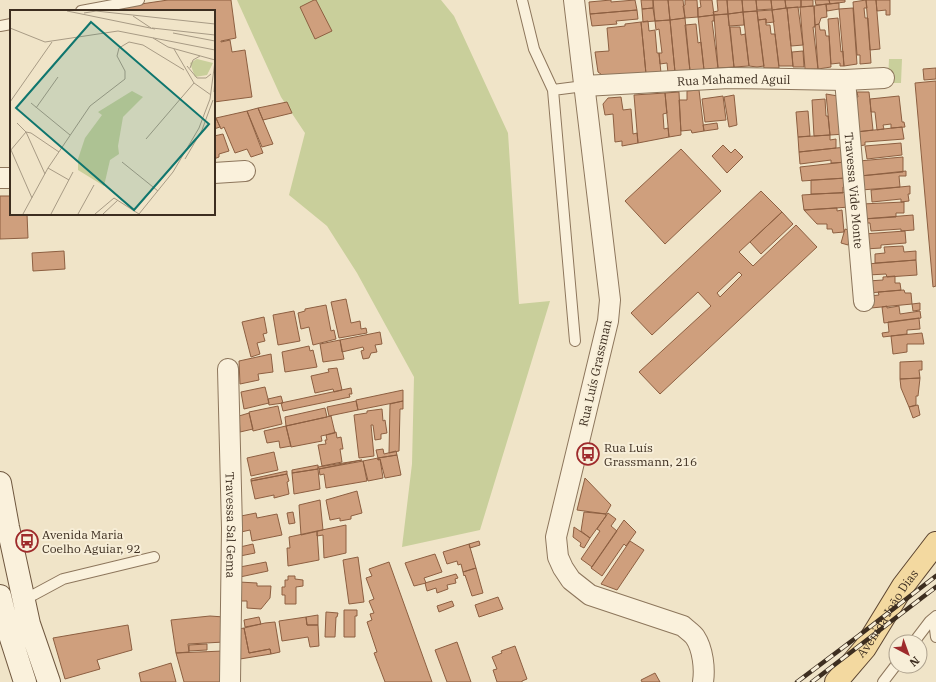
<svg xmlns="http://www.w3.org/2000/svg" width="936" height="682" font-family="'IBM Plex Serif',serif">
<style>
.green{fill:#c9cf9b}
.building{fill:#cf9f7d;stroke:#8d5f41;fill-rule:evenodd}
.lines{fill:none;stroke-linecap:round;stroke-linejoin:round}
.lane-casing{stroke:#8d765c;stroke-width:12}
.street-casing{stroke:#8d765c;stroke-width:22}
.secondary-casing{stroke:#6f573f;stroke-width:24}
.primary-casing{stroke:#5b4430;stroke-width:24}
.lane{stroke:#faf1dc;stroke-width:10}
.street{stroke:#faf1dc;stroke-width:20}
.secondary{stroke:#faf1dc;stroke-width:22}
.primary{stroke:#f3d9a0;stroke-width:22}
.rail-casing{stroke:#3d2e20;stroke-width:4.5}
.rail{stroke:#f7eed8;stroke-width:3;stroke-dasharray:9;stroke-linecap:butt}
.labels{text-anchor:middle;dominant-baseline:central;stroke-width:4;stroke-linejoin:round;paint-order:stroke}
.street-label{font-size:12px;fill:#3d2e20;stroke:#f7eed8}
.poi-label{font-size:12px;fill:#3d2e20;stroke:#f7eed8;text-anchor:start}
.inset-road{fill:none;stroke:#a89b85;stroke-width:1}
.view{fill:#0f766e;fill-opacity:0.15;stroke:#0f766e;stroke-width:2}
.inset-edge{fill:none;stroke:#3d2e20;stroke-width:2}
</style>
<rect width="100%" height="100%" fill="#f0e4c8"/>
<!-- green -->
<path class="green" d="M237 0H441L454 16 508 133 519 304 550 301 480 530 402 547 412 464 414 377 357 273 327 226 289 195 305 133 281 97Z
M889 59H902L901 83H888Z"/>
<!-- building -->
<path class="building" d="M168 0H231L236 38 221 41V42L230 40 232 52 245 50 252 97 214 102V11H94Z
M314 0H316L332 31 315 39 300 7Z
M611 0V2L635 0 637 10 590 14 589 2Z
M641 0H653V8L642 9Z
M653 0H668L670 20 655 21Z
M668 0H683L685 18 670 20Z
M685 0H697L698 17 685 18 683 6 685 5Z
M700 0H712L714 15 698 17V8L701 7Z
M717 0H727L728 14 714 15 713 12 718 11Z
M727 0H742L743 12 728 14Z
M742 0H756L757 11 743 12Z
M756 0H771L772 9 757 10Z
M771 0H785L786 8 772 10Z
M785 0H801V7L786 8Z
M801 0H813V6L801 7Z
M815 0H829L830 4 816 5Z
M829 0H845V2L830 4Z
M866 0 867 8H864L865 18H868L871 63 860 64V55H857L853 2Z
M866 0H876L880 49 870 50Z
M876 0H890V15H886V10L877 11Z
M839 3V9L827 11 826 4Z
M826 4 827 17 821 18 819 24 815 25 814 6Z
M814 6 815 27H813L818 69H805L800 7Z
M798 7 803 45 791 46 787 8Z
M653 8 655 21 643 22 642 9Z
M787 8 793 66H779L772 10Z
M853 8 857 64 844 66 839 9Z
M637 10 638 19 616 21 617 24 592 26 590 14Z
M772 10 774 22 766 23V19L758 20 757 11Z
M757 11 764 66 757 67 749 66 743 12Z
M743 12 744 25 729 26 728 14Z
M728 14 734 67 718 68 714 15Z
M714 15V21H712L718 68 704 70 698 17Z
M685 18 690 71 675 72 670 20Z
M838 18 841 52 843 51 844 66H840V63L831 64 828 19Z
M766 19V25H770L771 34H775L779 68H764L758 20Z
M670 20 675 72 668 73 667 63 660 64 659 53H662L659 29 656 30 655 21Z
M648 21 649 31 655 30 657 53H659L661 73 646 74 641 22Z
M641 22 646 74 605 77 598 72 595 52 609 51 607 28 625 26V24Z
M696 24 698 43 701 42 704 70 690 71 685 25Z
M819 24 820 30H825L826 36H829L831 67 818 69 815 25Z
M730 27H740L741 35 745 34 749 66 734 67Z
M803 51 804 67H793L792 52Z
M936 68V79L924 80 923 69Z
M936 81V286L933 287 915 83Z
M699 90 704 131 692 133 691 130 681 131 679 100H687V91Z
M679 92 681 135 669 137 665 93Z
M857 92H869L873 130 856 132 853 97H858Z
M665 93 667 113 663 114 664 129 668 128 669 137 638 143 634 95Z
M826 94 838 96 845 134 830 135Z
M734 95 737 125 729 127 724 97Z
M723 96 726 120 705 122 702 99Z
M899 96 902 122H904L905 127 891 128V124L883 125 884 129 877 130 875 112H871L870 99Z
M621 97 623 110 631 109 633 134 637 133 638 143 622 146V141L615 142 613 114 605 115 603 104 608 98Z
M825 99 826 116H828L830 135 814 136 812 100Z
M287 102 292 113 263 120 258 108Z
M258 108 273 144 262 147 247 111Z
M247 111 263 153 251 157 247 149 235 153 224 127 221 129 216 118Z
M808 111 810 136 798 137 796 112Z
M214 118H216L220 127 214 129Z
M717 123 718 129 704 131 703 125Z
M902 127 904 139 865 142V145L858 146 856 132Z
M223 134 229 151 219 154V157L214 159V136Z
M830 135V140L836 139V148L799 152 798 137Z
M901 143 902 155 867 159 865 146Z
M723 145 731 153 735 149 743 157 727 173 712 156Z
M846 147 847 162 831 163V160L800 164 799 152Z
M681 149 721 191 665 244 625 201Z
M903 157V172L860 176 859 161Z
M845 162V178L802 181 800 167Z
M906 171V176H899L900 187 861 190 860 176Z
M848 178 849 186 843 187V193L811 194V180Z
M910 186V194H908L909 201 901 202V199L872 202 871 190Z
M761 191 782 212 739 252 753 266 796 225 817 247 660 394 639 372 711 306 698 292 652 335 631 313ZM739 272 742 275 720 297 717 293Z
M849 192 850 207 804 210 802 195Z
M0 196H11V214H27L28 238 0 239Z
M904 202V213H896V217L863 219 862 204Z
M837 208V211L842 210 844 232 833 233 832 229H827V224H817L804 210Z
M782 212 793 224 761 254 750 242Z
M913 215 914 230 901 231V229L871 231 870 223H863V219Z
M845 229 852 231 848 245 841 243Z
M905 231 906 243 881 245V248L865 249 864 234Z
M903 246 904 252 916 251V260L875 263V254L885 253 884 247Z
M64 251 65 269 33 271 32 253Z
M916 260 917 275 887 277 886 274 868 275 867 264Z
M895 276V283H900L901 290 869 293 868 281 883 280V277Z
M904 290 905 293H911L912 304 871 308 870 296 879 295 878 292Z
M346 299 351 323 360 321 361 329 366 328 367 333 339 338 331 302Z
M920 303V310L913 311 912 304Z
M326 305 331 331 334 330 336 339 313 345 309 327 301 329 298 313 305 311V309Z
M887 306V308L899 306 900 314 920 311 921 318 884 323 882 307Z
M294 311 300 341 278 345 273 315Z
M264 317 267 333 263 334 265 341 257 343 260 354 251 357 242 322Z
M919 318 920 329 907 330V334L883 337 882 333 889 332 888 322Z
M380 332 382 344 375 345 377 352 371 353 369 358 363 359 361 351 364 350 363 347 342 352 340 340Z
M922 333 924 344H907V352L893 354 891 336Z
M340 340 344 359 323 362 320 344Z
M309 346 310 351 313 350 317 367 285 372 282 352Z
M271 354 273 372 258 374 259 380 240 384 239 361Z
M922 361V370H919L920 378 900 379V362Z
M337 368 342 390 334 392 333 389 315 393 311 376 329 372 328 369Z
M920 378 918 396H916V405L909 407 901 388 900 379Z
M265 387 269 403 244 409 241 392Z
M351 388 352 394H349L350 397 283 411 281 403Z
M403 390V401L358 410 356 400Z
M281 396 283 403 269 405 268 399Z
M356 401 358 410 329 416 327 407Z
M403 401V409H400L399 451 389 453 390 404Z
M918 405 920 415 913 418 909 407Z
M278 406 282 424 253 431 249 412Z
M325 408 327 417 286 426 285 417Z
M382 409 383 421 385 420 387 433 381 434V439L375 440 373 425H371L374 456 359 458 354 415 367 413V411Z
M249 413 253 429 240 432 239 416Z
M331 416 335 433 321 436 322 441 291 447 286 426Z
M286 426 291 446 280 448 279 441 267 443 264 431Z
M336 432 337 438 341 437 343 449H340L342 462 322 466 318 445 326 444 325 440H327L326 435Z
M383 449 384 454 396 451 397 455 378 458 376 450Z
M274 452 278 470 251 476 247 458Z
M397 455 401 475 385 478 380 459 378 460V458Z
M378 458V460L380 459 383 478 368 481 363 461Z
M362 460 319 469 318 467Z
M363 461 367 481 326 488 324 474 320 475 319 469Z
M318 465V469L292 473V470Z
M318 469 320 489 294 494 292 473Z
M287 471V474L251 481V479Z
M287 474 289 481 287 482 289 494 274 498V495L255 499 251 481Z
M585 478 611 505 606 514 577 510Z
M357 491 362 513 351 516V519L340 521V518L330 520 326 500Z
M320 500 323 530 301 535 299 505Z
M293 512 295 523 289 524 287 513Z
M584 512 606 514V516L590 538 581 531Z
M256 513 257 518 277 514 282 535 252 541 250 530 241 532V516Z
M608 513 616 519 611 526 617 531 592 567 581 559 600 531 597 529Z
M624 520 636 532 626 546 624 544 602 576 591 568Z
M346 525V553L324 558 323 535 317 536V531Z
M574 527 590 538 584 548 580 546 581 543 573 537Z
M317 531 319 560 288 566 287 548H290L289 537Z
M479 541 480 545 470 548 469 544Z
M630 541 644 550 617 590 601 584Z
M253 544 255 553 240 556V547Z
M469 544 476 568 463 572 461 564 458 565 457 561 447 564 443 552Z
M435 554 442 572 424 578 426 583 414 586 405 563Z
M358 557 364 602 349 604 343 560Z
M266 562 268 571 240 577V567Z
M389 562 432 682H385L374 653 377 652 367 622 372 620 370 614 374 613 369 601 374 599 366 578 372 576 369 569Z
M476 568 483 593 472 596 465 575 464 576 463 572Z
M456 574 458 578 455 579 456 583 447 585 448 589 437 593 436 588 427 591 425 583Z
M288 576H295V579L303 580V586L296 587V604H285V595H282V587H285V580H288Z
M239 582 257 583V586H271L270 598 261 609 247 608V601H239Z
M498 597 503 609 479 617 475 605Z
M452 601 454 606 439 612 437 606Z
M344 610H357V616H355V637H344Z
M326 612 338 613 337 617H336L335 637H325Z
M318 615V625H307L306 617Z
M210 616 224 617V642L188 644 189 652 176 653 171 620Z
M259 617 261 624 245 627 244 620Z
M306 617 307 625H318L319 646 310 647 308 637 282 641 279 621Z
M275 622 280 652 271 654 270 649 249 653 244 628 265 623Z
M128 625 132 650 97 660 100 669 65 679 53 638Z
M244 628 249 653 270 649 271 654 240 659 239 629Z
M457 642 471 682H447L435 650Z
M207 644V650L189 651V645Z
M515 646 527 679 522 681V682H497L493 670 497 669 492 657 502 653 501 651Z
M223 651 222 682H184L176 653Z
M171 663 176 682H141L139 673Z
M655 673 660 682H642L641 680Z"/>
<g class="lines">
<!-- lane casing -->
<g class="lane-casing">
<path id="lane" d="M522 0 534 49 553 90 575 341
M81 11 139 0
M0 26 11 24
M553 90 584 86
M24 600 63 579 154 557
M936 626 935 629 936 637
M914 642 930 621 936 616
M883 682 896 665"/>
</g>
<!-- street casing -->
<g class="street-casing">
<g id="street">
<path d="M574 0 610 300 608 321 556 537 558 557 563 568 571 580 590 595 683 626C687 630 692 633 695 637 703 649 705 669 703 682"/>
<path id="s1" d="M845 80 864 301"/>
<path id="s2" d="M584 86 729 78 845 80 884 78"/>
<path d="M214 173 245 171"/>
<path d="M0 178H11"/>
<path id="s3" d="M228 369 232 528 230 682"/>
</g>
</g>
<!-- secondary casing -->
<g class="secondary-casing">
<path id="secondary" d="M0 483 8 527 29 624 49 682
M0 596 8 629 25 682"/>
</g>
<!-- primary casing -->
<g class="primary-casing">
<g id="primary">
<path id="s4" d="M836 682 865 648 903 586 936 543"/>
</g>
</g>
<!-- lane -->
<use href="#lane" class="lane"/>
<!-- street -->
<use href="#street" class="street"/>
<!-- secondary -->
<use href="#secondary" class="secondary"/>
<!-- primary -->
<use href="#primary" class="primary"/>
<!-- rail casing -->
<g class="rail-casing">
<path id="rail" d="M797 682 857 637 936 576
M812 682 936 587"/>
</g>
<!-- rail -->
<use href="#rail" class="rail"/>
</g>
<!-- icons -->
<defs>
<g id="bus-ring" transform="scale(1.15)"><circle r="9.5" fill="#f7eed8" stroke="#9e2a2b" stroke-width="1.5"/><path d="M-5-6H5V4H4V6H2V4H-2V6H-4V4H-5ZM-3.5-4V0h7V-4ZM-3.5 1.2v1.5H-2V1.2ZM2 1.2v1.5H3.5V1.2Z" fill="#9e2a2b"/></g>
</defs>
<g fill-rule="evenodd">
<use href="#bus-ring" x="588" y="454"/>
<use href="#bus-ring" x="27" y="541"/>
</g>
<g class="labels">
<!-- street labels -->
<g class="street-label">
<text stroke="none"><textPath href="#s2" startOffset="150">Rua Mahamed Aguil</textPath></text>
<text stroke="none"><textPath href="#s1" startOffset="111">Travessa Vide Monte</textPath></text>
<text transform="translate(595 373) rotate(-77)">Rua Luís Grassman</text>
<text stroke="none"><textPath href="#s3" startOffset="156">Travessa Sal Gema</textPath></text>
<text stroke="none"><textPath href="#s4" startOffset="86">Avenida João Dias</textPath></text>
</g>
<!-- poi labels -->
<g class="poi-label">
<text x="604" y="447">Rua Luís<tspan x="604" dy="14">Grassmann, 216</tspan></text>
<text x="42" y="534">Avenida Maria<tspan x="42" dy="14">Coelho Aguiar, 92</tspan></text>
</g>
</g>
<!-- overview -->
<g transform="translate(10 10)">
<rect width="205" height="205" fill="#f0e4c8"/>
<path d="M187 49 203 53 197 65 185 67 180 53ZM122 81 133 87 113 107 108 136 109 144 100 150 94 176 68 160V149L75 128 92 105 88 102Z" fill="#c9cf9b"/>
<path class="inset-road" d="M57 1 145 19M74 3 86 1 205 14M123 6 141 18M0 18 35 32 108 21 205 40M142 18 205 25M163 23 205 31M143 28 158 37 205 50M164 39 184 73 201 85M177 56 187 68H196L201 64M180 58 183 50 190 46M204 82 205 69M0 92 42 32M21 93 60 125M26 98 48 67M7 113 16 122 35 164M136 129 184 73M1 140 22 188M0 141 16 122 21 123 49 142M175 149 192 120 203 90M112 152 148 181M38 158 59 170M13 204 38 158 80 96 115 69V61L107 46 109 38 119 32 133 35 174 60M41 204 63 162M68 204 84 175M85 204 104 188 129 204M93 204 108 190M129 204 163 162 189 118 200 89 205 51"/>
<path class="view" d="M81 12 199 114 124 200 6 98Z"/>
<rect width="205" height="205" class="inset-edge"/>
</g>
<!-- north arrow -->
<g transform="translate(908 654) rotate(139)"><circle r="19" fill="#f7eed8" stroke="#ada18e"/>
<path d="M0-3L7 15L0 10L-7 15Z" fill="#9e2a2b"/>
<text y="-6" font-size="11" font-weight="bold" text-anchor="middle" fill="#3d2e20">N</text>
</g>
</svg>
